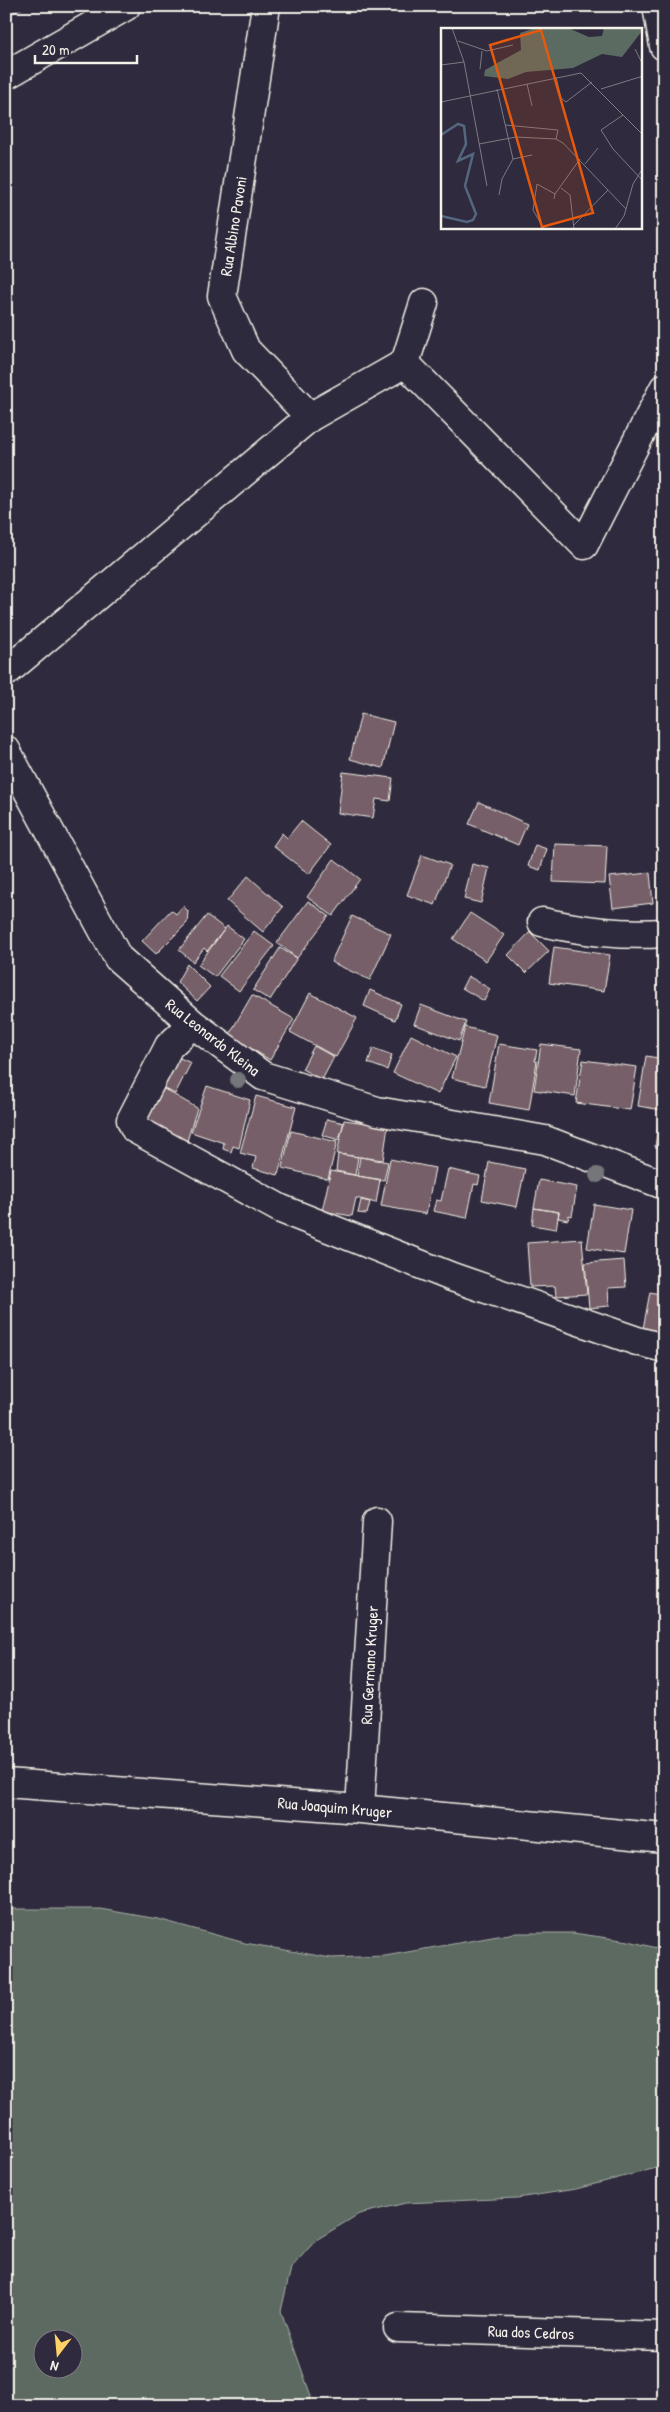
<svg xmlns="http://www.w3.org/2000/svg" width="670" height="2412" font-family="'Patrick Hand',sans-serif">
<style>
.green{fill:#5b6b62;stroke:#a8aea5;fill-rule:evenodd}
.building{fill:#765e67;stroke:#f4f1e8}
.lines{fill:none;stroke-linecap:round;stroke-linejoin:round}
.street-casing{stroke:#f4f1e8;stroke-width:31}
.street{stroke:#2f2a3d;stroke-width:28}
.tree{fill:#75767a}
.labels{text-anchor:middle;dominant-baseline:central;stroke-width:4;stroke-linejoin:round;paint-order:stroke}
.street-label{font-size:16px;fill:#f4f1e8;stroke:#2f2a3d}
.inset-river{fill:none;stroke:#53677f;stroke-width:2.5}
.inset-road{fill:none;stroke:#7e7a81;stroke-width:1}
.view{fill:#e8590c;fill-opacity:0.15;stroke:#e8590c;stroke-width:2.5}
.inset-edge{fill:none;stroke:#f4f1e8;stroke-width:2.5}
</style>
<rect width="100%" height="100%" fill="#2f2a3d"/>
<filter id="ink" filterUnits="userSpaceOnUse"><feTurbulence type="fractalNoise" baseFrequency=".02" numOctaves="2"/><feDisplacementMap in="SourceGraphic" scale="10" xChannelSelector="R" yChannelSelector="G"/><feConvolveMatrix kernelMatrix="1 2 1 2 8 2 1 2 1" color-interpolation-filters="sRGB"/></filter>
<g filter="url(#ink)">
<!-- green -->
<path class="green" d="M6 1909H100L158 1919 245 1943 331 1958 385 1956 515 1933H573L629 1941 664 1950V2166L576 2189 517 2198 406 2203 359 2214 316 2240 291 2268 281 2311 311 2396 310 2406H6ZM42 2340H72V2370H42Z"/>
<!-- building -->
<path class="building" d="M6 6H27L6 16Z
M361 714 394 722 383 768 350 759Z
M343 772 393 778 390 801 376 799 373 818 338 813Z
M479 802 527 824 518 845 469 824Z
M301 821 331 845 309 874 273 846 282 833 287 838Z
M555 844 607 846 605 884 553 882Z
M535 845 547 849 540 870 528 866Z
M422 855 450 865 435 905 407 895Z
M334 859 360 879 333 916 307 897Z
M472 864 489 868 481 903 464 899Z
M650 873 653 903 613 908 609 877Z
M248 876 283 907 263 932 227 901Z
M308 901 329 916 297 958 277 943Z
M183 906 188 911 187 923 156 954 142 941 171 910 176 914Z
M470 913 504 935 486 961 453 939Z
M207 915 225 929 207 951 204 948 193 962 179 950Z
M352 916 391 934 370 980 331 962Z
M227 926 244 939 215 977 198 965Z
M254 931 274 946 239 991 219 976Z
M530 932 549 951 526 973 508 955Z
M554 947 610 955 604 991 549 983Z
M280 948 297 958 270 1000 253 990Z
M187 964 210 987 197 1001 177 982Z
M468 976 490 989 484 1001 462 988Z
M370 990 401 1004 395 1020 364 1006Z
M310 993 357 1018 336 1057 290 1032Z
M252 995 294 1019 270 1060 229 1035Z
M421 1005 466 1022 459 1041 414 1024Z
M465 1027 497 1035 485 1086 452 1078Z
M411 1035 456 1057 438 1094 393 1073Z
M499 1044 537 1050 535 1061H537L529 1110 489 1103Z
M541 1044 581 1049 575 1096 534 1090Z
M314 1046 334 1057 322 1080 302 1069Z
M373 1048 392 1055 387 1070 368 1063Z
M173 1055 191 1063 175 1094 158 1085Z
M646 1056 664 1059 662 1110 638 1106Z
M583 1060 637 1067 630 1110 576 1103Z
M157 1085 197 1108 184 1151 140 1120Z
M207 1086 250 1100 239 1148 233 1146 231 1152 223 1149 224 1143 191 1132Z
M256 1096 296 1107 278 1175 253 1168 256 1157 240 1153Z
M660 1112 664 1113V1148L655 1147Z
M327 1119 344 1123 339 1140 322 1135Z
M344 1120 388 1126 383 1160 337 1154Z
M291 1131 337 1142 328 1179 282 1168Z
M338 1154 358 1157 355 1175 336 1171Z
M360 1157 388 1162 384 1180 357 1176Z
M390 1159 435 1168 426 1214 381 1206Z
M489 1162 525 1169 517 1207 482 1200Z
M448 1169 480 1176 478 1185 474 1184 467 1218 433 1211 436 1200 441 1201Z
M331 1171 380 1180 376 1203 356 1198 352 1216 322 1211Z
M539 1180 577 1187 572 1216 569 1215 568 1220 558 1218 559 1212 534 1208Z
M361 1200 370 1202 367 1214 358 1213Z
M594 1204 631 1210 624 1254 587 1248Z
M534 1208 559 1212 556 1229 532 1225Z
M582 1239 587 1294 556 1296 555 1286 530 1287 527 1243Z
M624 1260 626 1287 608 1288 609 1306 589 1308 585 1263Z
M650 1292 664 1295V1332L643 1329Z"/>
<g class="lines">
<!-- street casing -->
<g class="street-casing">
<path id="street" d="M266 6 222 296 246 350 310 417
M657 6 664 46
M6 75 126 6
M405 363 584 545 664 388
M6 672 310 417 405 363 424 303
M6 750 118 958 193 1024 263 1076 377 1111 545 1140 664 1185
M542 922C585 931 620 936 664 933
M193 1024 169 1046 131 1120 135 1129 281 1209 452 1277 637 1341 664 1348
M6 1783 360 1809 664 1838
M360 1809 377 1521
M398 2328 664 2336"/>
</g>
<!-- street -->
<use href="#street" class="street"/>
</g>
<!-- trees -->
<g class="tree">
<circle cx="238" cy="1080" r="8"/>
<circle cx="597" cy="1175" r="8"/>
</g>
</g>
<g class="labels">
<!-- street labels -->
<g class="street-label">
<text transform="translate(233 226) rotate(-81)">Rua Albino Pavoni</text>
<text transform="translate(213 1037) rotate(38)">Rua Leonardo Kleina</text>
<text transform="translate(369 1665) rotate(-87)">Rua Germano Kruger</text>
<text transform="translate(335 1807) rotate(5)">Rua Joaquim Kruger</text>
<text transform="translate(531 2332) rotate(2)">Rua dos Cedros</text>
</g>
</g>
<!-- overview -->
<g transform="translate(441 28)">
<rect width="201" height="201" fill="#2f2a3d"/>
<path d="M127 0 148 9 161 8 163 0H201V3L181 29 161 26 132 40 85 44 67 51 43 48 44 42 80 22 79 5 91 1Z" fill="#5b6b62"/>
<path class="inset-river" d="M0 107 17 96 23 98 25 116 17 133 32 126 24 158 35 186 32 192 26 194 0 188"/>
<path class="inset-road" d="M11 0 23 34 46 158M17 13 46 23 72 17M194 21 202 37M0 37 23 34M39 41 41 23M115 49 120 70 125 74 151 54M86 56 91 78M56 61 72 131 61 151 58 167M160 61 202 48M0 74 140 45 202 107M182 87 160 102 172 121 202 153M64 97 117 102 115 111M38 116 75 109 115 111 122 115 185 181M72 131 91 127M144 136 157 120M120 160 129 167 133 201M113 171 114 166 139 131M133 197 167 162M103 201 92 182 96 156 114 166M174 201 183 188 192 156 202 140"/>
<path class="view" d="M100 2 152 185 101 199 49 17Z"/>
<rect width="201" height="201" class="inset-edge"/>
</g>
<!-- margin -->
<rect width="670" height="2412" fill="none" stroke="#2f2a3d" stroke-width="25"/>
<rect x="12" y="12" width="645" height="2387" fill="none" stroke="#f4f1e8" stroke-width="2" filter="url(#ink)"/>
<!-- north arrow -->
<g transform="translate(58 2354) rotate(196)"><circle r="24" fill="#2f2a3d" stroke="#7e7a81"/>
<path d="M0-4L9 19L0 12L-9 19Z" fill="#ffd166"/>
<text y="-8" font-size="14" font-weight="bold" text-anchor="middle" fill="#f4f1e8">N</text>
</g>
<!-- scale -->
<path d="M35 55v8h102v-8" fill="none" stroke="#f4f1e8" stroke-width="2.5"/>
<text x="42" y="55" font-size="15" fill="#f4f1e8" stroke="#2f2a3d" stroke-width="4" paint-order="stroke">20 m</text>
</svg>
